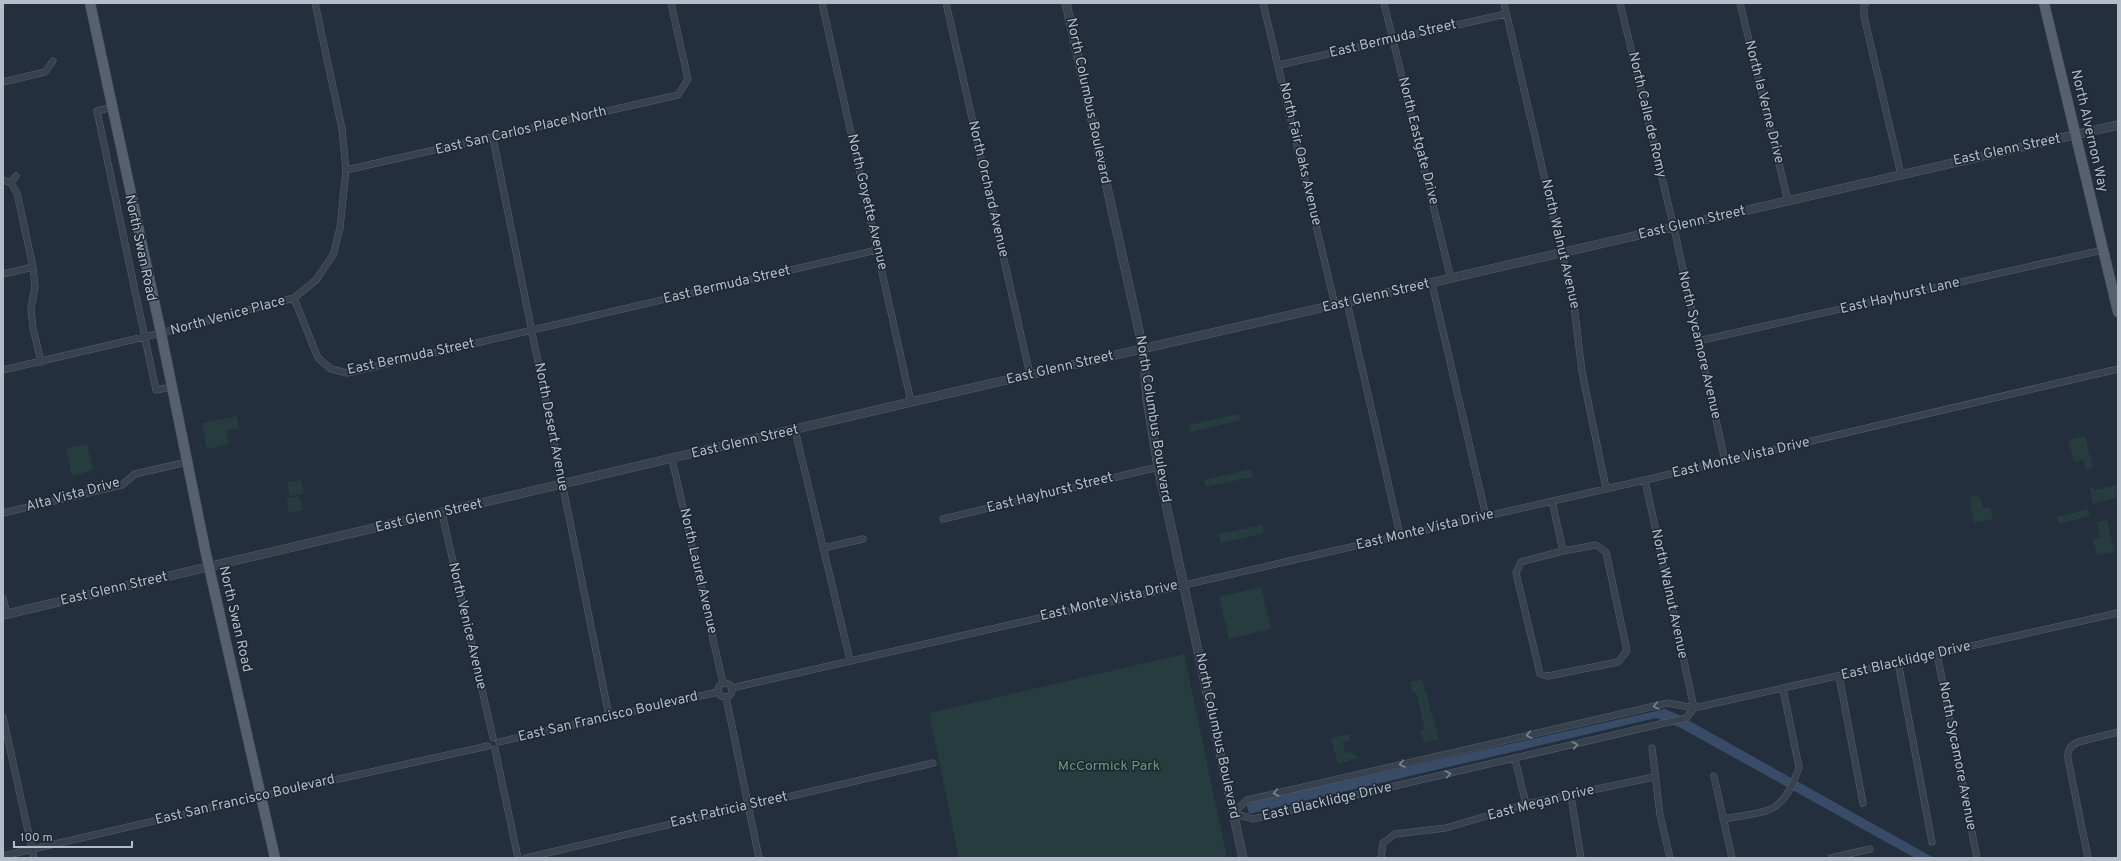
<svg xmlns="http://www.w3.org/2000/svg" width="2121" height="861" font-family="Overpass,sans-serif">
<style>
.green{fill:#263c3f}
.water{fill:#394c67}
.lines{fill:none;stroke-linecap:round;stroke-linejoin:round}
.minor-casing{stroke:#565f6c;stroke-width:7}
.tertiary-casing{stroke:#565f6c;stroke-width:9}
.primary-casing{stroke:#414a57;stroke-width:11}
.minor{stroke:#38414e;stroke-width:6}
.tertiary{stroke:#38414e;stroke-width:8}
.primary{stroke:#56606e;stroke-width:10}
.oneway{stroke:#7c8592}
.labels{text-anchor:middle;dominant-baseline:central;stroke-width:3;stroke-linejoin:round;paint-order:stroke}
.street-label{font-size:14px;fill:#b4bcc9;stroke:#1d2633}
.park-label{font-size:14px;fill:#6b9a76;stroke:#1d2633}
</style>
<rect width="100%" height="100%" fill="#242f3e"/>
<!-- green -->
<path class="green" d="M1239 414 1240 420 1191 432 1189 425Z
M237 416 239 428 226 431 229 444 207 449 202 423Z
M2085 436 2093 468 2086 470 2083 460 2074 462 2068 440Z
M87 444 93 470 72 476 66 448Z
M1251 469 1253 477 1205 487 1204 480Z
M301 480 304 494 290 496 287 482Z
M2118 485 2116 498 2093 504 2090 488H2093L2094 490Z
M1979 495 1983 508 1975 511 1990 507 1993 519 1974 523 1969 497Z
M299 496 303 510 289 513 286 498Z
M2088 509 2090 516 2058 524 2057 517Z
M2107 520 2114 552 2097 555 2093 540 2100 538 2097 522Z
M1262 525 1264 533 1221 543 1219 534Z
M1261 587 1271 629 1229 639 1219 597Z
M1184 654 1227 858H959L929 713Z
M1422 679 1439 739 1424 743 1421 731 1425 730 1416 692H1413L1410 682Z
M1349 734 1350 740 1343 742 1345 752 1353 753V756L1357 755V758L1338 764 1331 738Z"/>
<!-- water -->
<path class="water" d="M1665 709 1679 715 1934 858H1915L1679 727 1656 718 1249 814 1246 803Z"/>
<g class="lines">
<!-- minor casing -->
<g class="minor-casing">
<path id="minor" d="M315 3 342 129 346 170 340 228 333 255 316 280 294 298 318 358 331 369 347 373 877 250
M822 3 911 402
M946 3 1030 375
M1263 3 1335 305
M1384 3 1451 279
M1504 3 1574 305 1582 372 1606 488
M1620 3 1674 228 1725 461
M1740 3 1788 201
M1866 3 1864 6V16L1901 175
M1279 65 1506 14
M3 82 45 72 53 61
M112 107 97 111 156 390 172 387
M493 138 609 716
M346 170 678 95 688 79 671 3
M3 180 11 183
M11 183 17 193 33 267 35 287 31 309 33 328 41 362
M11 183 16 176
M3 274 33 267
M1432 284 1486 516
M1347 302 1400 535
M1698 341 2103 250
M3 370 161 333 294 298
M795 430 850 660
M672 459 723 683
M1645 480 1694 708
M1552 501 1563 551 1521 562 1516 573 1540 674 1548 676 1618 662 1627 651 1606 552 1596 545 1563 551
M3 513 122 485 135 474 187 462
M442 513 493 738
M943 519 1158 467
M823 548 863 539
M3 598 7 614
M1937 654 1977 858
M1898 662 1932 842
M1839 676 1863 803
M718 690a7 7 0 1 1 14 0a7 7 0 1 1-14 0Z
M732 688 1645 480 2118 369
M726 697 759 858
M1694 708 1686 718 1253 819 1233 813 1247 800 1668 703 1694 708 2118 613
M3 717 34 858
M499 742 718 692
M1652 748 1660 815 1670 858
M495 749 518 858
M1515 759 1526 804
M1714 776 1732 858
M1571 796 1581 858
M1723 819C1768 811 1784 815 1799 767L1783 689
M3 856 262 796 488 746
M526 858 933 763
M1381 858 1383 843 1395 834 1446 828 1526 804 1654 777
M1831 858 1870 849
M2088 858 2068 759C2067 750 2070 746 2078 742L2118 732"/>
</g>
<!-- tertiary casing -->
<g class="tertiary-casing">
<path id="tertiary" d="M1066 3 1143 349 1147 399 1158 467 1243 858
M3 615 911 402 2118 125"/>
</g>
<!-- primary casing -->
<g class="primary-casing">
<path id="primary" d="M90 3 161 333 206 554 275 858
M2044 3 2118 312"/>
</g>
<!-- minor -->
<use href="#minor" class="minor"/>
<!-- tertiary -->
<use href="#tertiary" class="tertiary"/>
<!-- primary -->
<use href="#primary" class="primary"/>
</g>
<!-- one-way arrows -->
<defs><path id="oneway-chevron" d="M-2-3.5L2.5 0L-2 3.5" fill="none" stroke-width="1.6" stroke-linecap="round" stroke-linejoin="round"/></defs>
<g class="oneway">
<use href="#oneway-chevron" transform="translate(1656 706) rotate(167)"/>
<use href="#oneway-chevron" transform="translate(1529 735) rotate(167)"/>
<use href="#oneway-chevron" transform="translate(1575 745) rotate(-13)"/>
<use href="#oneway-chevron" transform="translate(1402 764) rotate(167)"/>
<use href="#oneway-chevron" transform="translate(1448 774) rotate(-13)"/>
<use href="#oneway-chevron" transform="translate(1276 793) rotate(167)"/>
</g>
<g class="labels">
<!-- street labels -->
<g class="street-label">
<text transform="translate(1393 39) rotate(-13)">East Bermuda Street</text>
<text transform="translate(1088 101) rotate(78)">North Columbus Boulevard</text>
<text transform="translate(1764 102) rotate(76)">North la Verne Drive</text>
<text transform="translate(1647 115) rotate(77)">North Calle de Romy</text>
<text transform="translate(521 131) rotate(-13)">East San Carlos Place North</text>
<text transform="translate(2089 131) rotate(77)">North Alvernon Way</text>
<text transform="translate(1418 141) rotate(76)">North Eastgate Drive</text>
<text transform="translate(2007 150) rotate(-12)">East Glenn Street</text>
<text transform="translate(1300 154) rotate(77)">North Fair Oaks Avenue</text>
<text transform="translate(988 189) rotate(77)">North Orchard Avenue</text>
<text transform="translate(867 202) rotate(77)">North Goyette Avenue</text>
<text transform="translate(1692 223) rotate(-13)">East Glenn Street</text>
<text transform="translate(1560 244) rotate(77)">North Walnut Avenue</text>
<text transform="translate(140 248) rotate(78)">North Swan Road</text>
<text transform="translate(727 285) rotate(-13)">East Bermuda Street</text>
<text transform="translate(1376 296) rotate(-13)">East Glenn Street</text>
<text transform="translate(1900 296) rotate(-13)">East Hayhurst Lane</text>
<text transform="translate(228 316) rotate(-15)">North Venice Place</text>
<text transform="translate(1699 345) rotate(77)">North Sycamore Avenue</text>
<text transform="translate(411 357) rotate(-12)">East Bermuda Street</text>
<text transform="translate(1060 368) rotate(-13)">East Glenn Street</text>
<text transform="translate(1153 419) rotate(81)">North Columbus Boulevard</text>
<text transform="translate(551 427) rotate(79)">North Desert Avenue</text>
<text transform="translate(745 442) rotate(-13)">East Glenn Street</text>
<text transform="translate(1741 458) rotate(-13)">East Monte Vista Drive</text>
<text transform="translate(1050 493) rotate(-14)">East Hayhurst Street</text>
<text transform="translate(73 495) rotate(-15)">Alta Vista Drive</text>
<text transform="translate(429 516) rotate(-13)">East Glenn Street</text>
<text transform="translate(1425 530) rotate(-13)">East Monte Vista Drive</text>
<text transform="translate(698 571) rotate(77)">North Laurel Avenue</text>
<text transform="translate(114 589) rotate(-13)">East Glenn Street</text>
<text transform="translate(1669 594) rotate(78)">North Walnut Avenue</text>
<text transform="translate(1109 601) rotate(-13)">East Monte Vista Drive</text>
<text transform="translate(235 619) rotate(77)">North Swan Road</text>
<text transform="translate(467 626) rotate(77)">North Venice Avenue</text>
<text transform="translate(1906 661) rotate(-13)">East Blacklidge Drive</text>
<text transform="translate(608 717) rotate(-13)">East San Francisco Boulevard</text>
<text transform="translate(1217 736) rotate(78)">North Columbus Boulevard</text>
<text transform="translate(1957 756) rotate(79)">North Sycamore Avenue</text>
<text transform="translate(245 800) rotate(-13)">East San Francisco Boulevard</text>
<text transform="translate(1327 802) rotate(-13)">East Blacklidge Drive</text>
<text transform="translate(1541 803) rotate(-14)">East Megan Drive</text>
<text transform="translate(729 810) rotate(-13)">East Patricia Street</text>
</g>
<!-- park labels -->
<g class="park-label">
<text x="1109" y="766">McCormick Park</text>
</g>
</g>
<!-- border -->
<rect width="2121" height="861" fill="none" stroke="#b4bcc9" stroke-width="8"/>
<!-- scale -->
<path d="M14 841v6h118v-6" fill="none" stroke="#b4bcc9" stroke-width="2"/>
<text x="20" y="841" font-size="12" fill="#b4bcc9" stroke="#1d2633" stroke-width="3" paint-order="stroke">100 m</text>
</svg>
